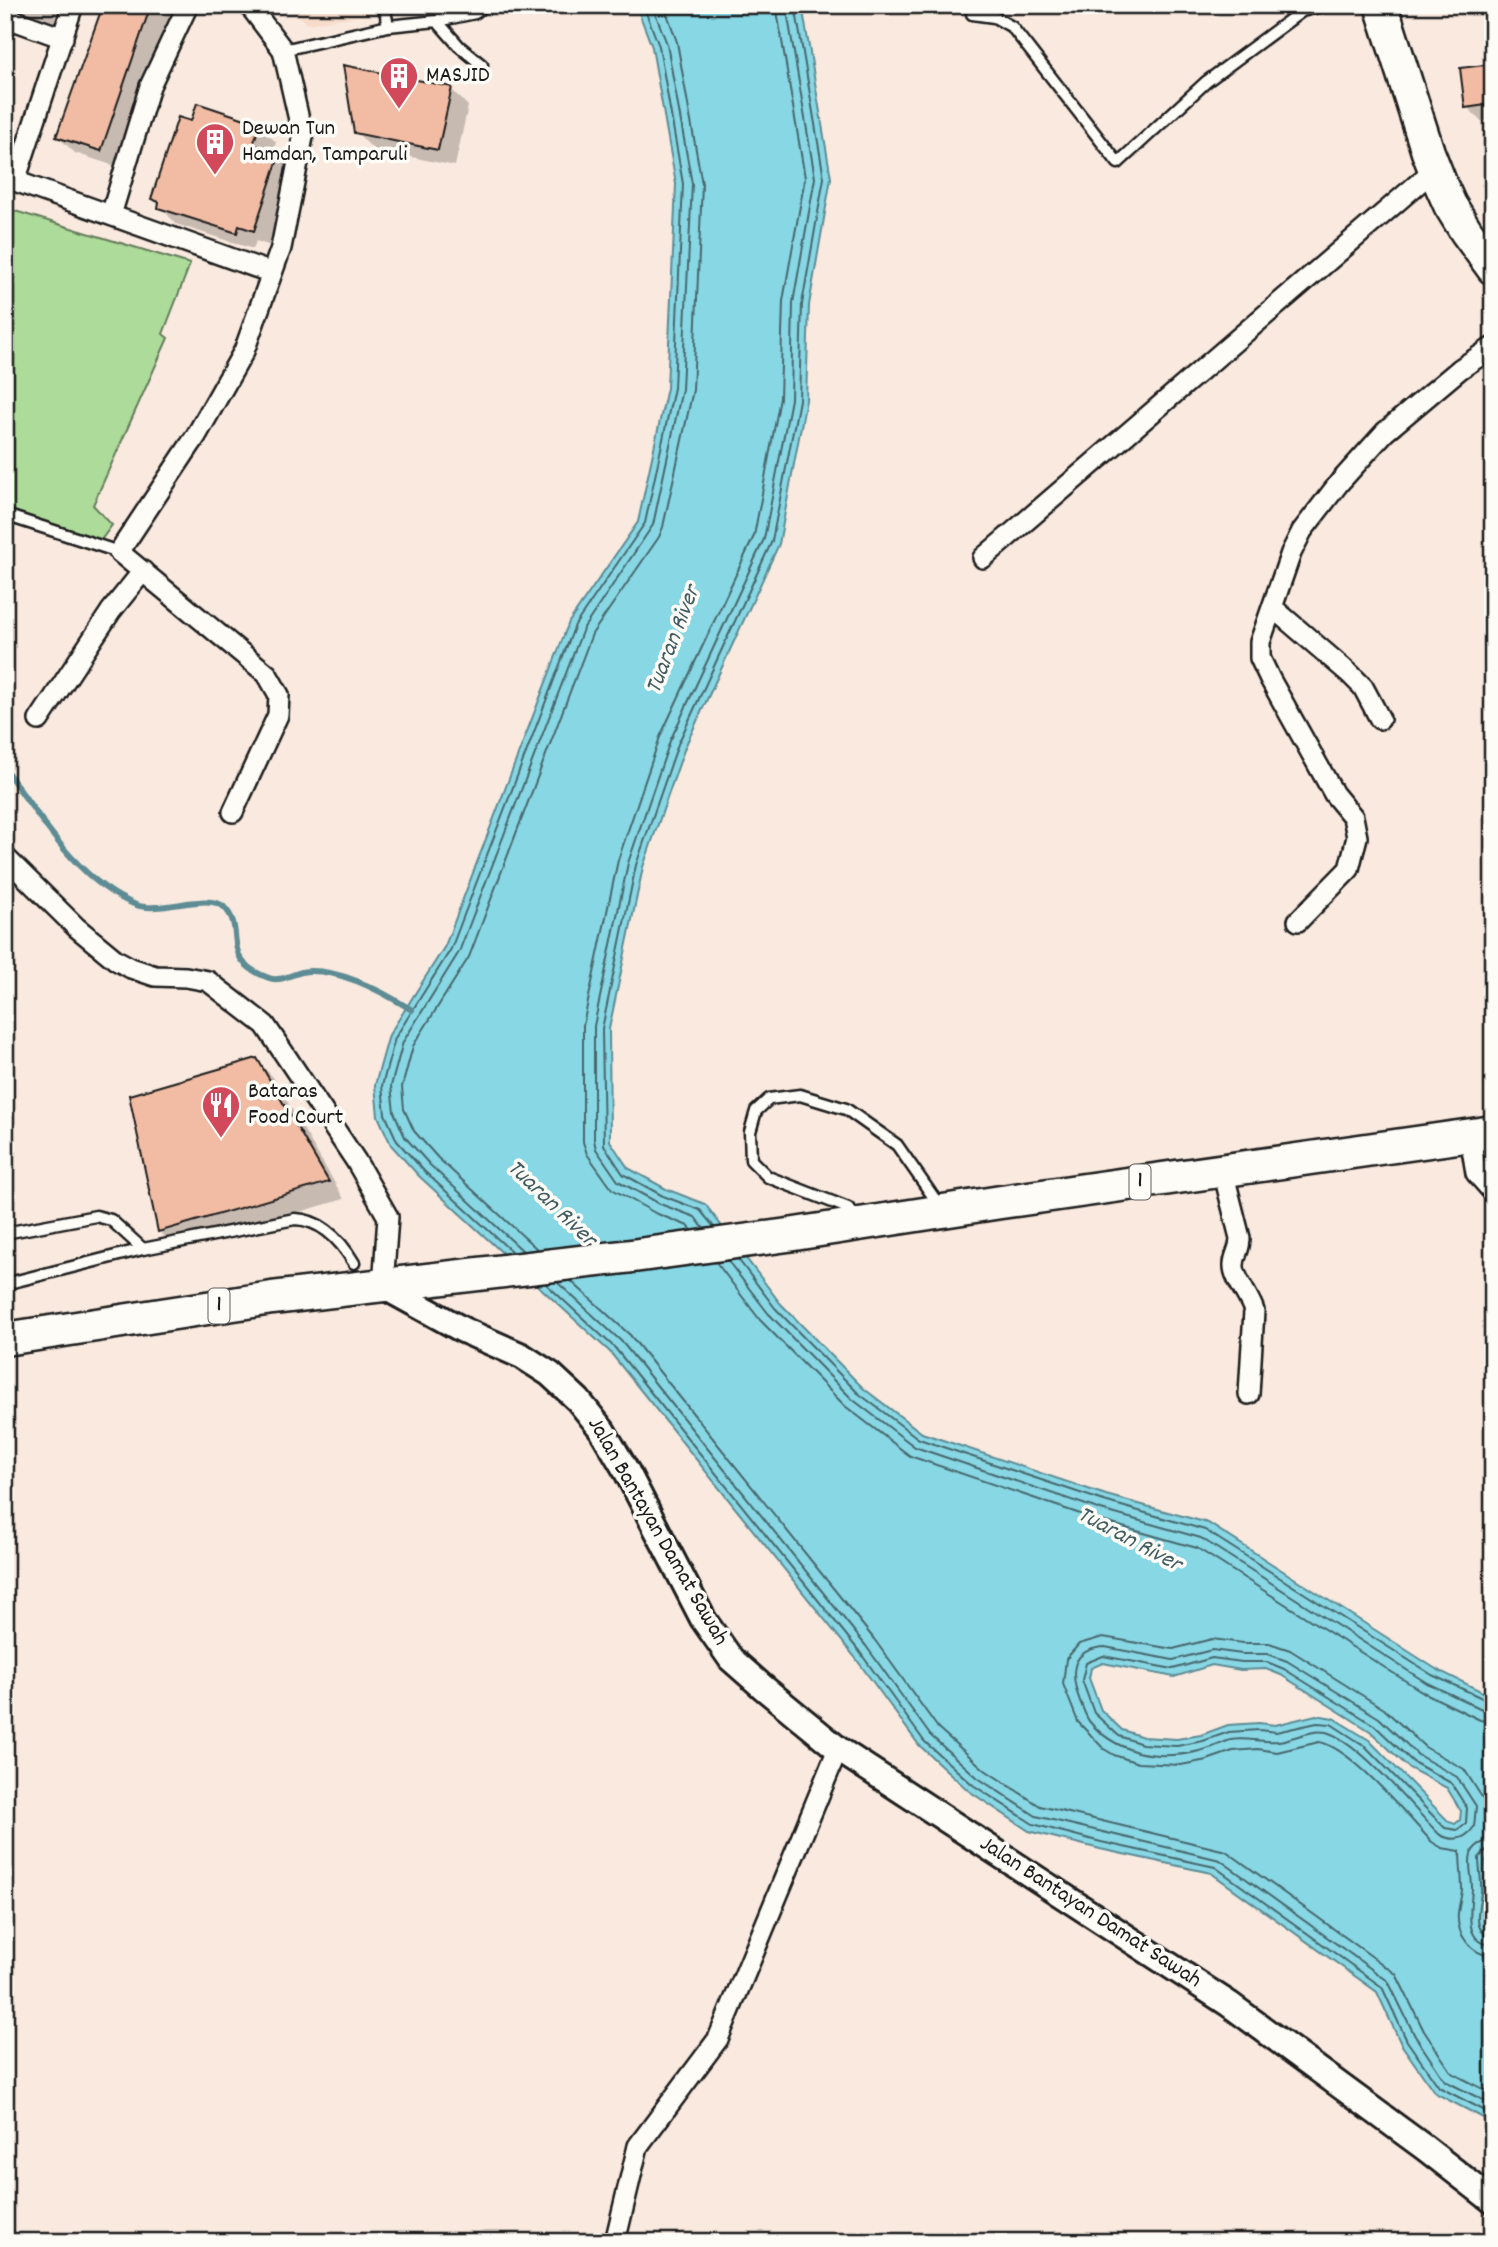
<svg xmlns="http://www.w3.org/2000/svg" width="1498" height="2247" font-family="Dekko,sans-serif">
<style>
.built{fill:#f7dccc}
.green{fill:#addb9a;stroke:#647c5b;stroke-width:2}
.water{fill:#88d7e5;stroke:#5d8c95;stroke-width:2;fill-rule:evenodd}
.shadow{fill:#0003}
.lines{fill:none;stroke-linecap:round;stroke-linejoin:round}
.shore{stroke:#47676c;stroke-width:2}
.stream{stroke:#5d8c95;stroke-width:6}
.building{fill:#f1bca3;stroke:#1c1c1c;stroke-width:2}
.service-casing{stroke:#1c1c1c;stroke-width:15}
.minor-casing{stroke:#1c1c1c;stroke-width:24}
.tertiary-casing{stroke:#1c1c1c;stroke-width:30}
.trunk-casing{stroke:#1c1c1c;stroke-width:37}
.service{stroke:#fdfcf7;stroke-width:10}
.minor{stroke:#fdfcf7;stroke-width:19}
.tertiary{stroke:#fdfcf7;stroke-width:24}
.trunk{stroke:#fdfcf7;stroke-width:32}
.labels{text-anchor:middle;dominant-baseline:central;stroke-width:7;stroke-linejoin:round;paint-order:stroke}
.shield{fill:#fdfcf7;stroke:#605f5e;stroke-width:2}
.shield-label{font-size:21px;font-weight:bold;fill:#1c1c1c}
.poi-label{font-size:23px;fill:#1c1c1c;stroke:#fdfcf7;text-anchor:start}
.street-label{font-size:23px;fill:#1c1c1c;stroke:#fdfcf7}
.water-label{font-size:24px;font-style:italic;fill:#425d62;stroke:#fdfcf7}
</style>
<rect width="100%" height="100%" fill="#f9e9de"/>
<filter id="ink" filterUnits="userSpaceOnUse"><feTurbulence type="fractalNoise" baseFrequency=".0143" numOctaves="2"/><feDisplacementMap in="SourceGraphic" scale="14" xChannelSelector="R" yChannelSelector="G"/><feConvolveMatrix kernelMatrix="1 2 1 2 8 2 1 2 1" color-interpolation-filters="sRGB"/></filter>
<g filter="url(#ink)">
<!-- built -->
<path class="built" d="M292 5H430L306 24Z"/>
<!-- green -->
<path class="green" d="M5 208 190 264 163 334 168 338 93 505 112 525 101 540 5 508Z"/>
<!-- water -->
<path class="water" d="M636 5H802L831 178 809 305 806 400 779 544 685 747 643 867 609 1029 610 1141 628 1168 666 1189 705 1204 780 1303 863 1388 922 1433 1106 1495 1208 1523 1436 1669 1493 1697V1853L1486 1860C1487 1870 1488 1879 1488 1889 1488 1907 1481 1917 1493 1933V2123L1435 2093 1401 2044 1377 1992 1211 1873 1100 1849 1029 1831 969 1791 919 1745 854 1656 610 1352 419 1176 391 1145 378 1116 375 1085 389 1035 445 946 569 622 638 522 667 388 676 184 652 47ZM1103 1663 1174 1677 1212 1665 1241 1670 1266 1669 1281 1675 1370 1731 1409 1768 1447 1788 1461 1811 1460 1820 1455 1824 1449 1822 1369 1740 1333 1718 1316 1715 1275 1725 1259 1723 1228 1725 1201 1735 1177 1739 1143 1737 1122 1730 1101 1710 1089 1678 1091 1668Z"/>
<!-- shadow -->
<path class="shadow" d="M5 5H78L68 36 5 17Z
M104 5H173L118 167 75 153 58 137Z
M1493 66V120L1481 121 1467 107Z
M451 89 468 106 455 166 373 149 356 132Z
M192 123 259 126 276 142 273 153 279 155 296 171 271 246 256 241 253 249 176 224 153 198Z
M1493 173V196L1481 185Z
M256 1060 273 1077 344 1199 176 1248 159 1231Z"/>
<g class="lines">
<!-- shore -->
<path class="shore" d="M714 1227 700 1210 663 1196 623 1174 604 1145 602 1029 636 865 678 744 772 541 799 400 802 304 824 178 795 5
M704 1229 695 1217 660 1204 618 1181 596 1149 594 1140V1026L628 863 670 741 764 539 791 399 793 303 815 178 786 5
M692 1230 688 1226 655 1213 612 1189 587 1154 583 1142V1025L618 860 660 737 754 536 780 398 783 301 805 178 776 5
M537 1249 438 1158 414 1131 404 1109 402 1087 413 1046 469 957 592 634 659 537 663 527 693 390 702 184 677 42 664 5
M523 1251 430 1165 405 1137 394 1112 391 1086 403 1042 459 952 583 629 653 525 682 389 692 184 667 44 652 5
M512 1252 424 1171 397 1141 385 1114 382 1086 395 1038 451 949 575 625 645 523 674 388 683 184 659 46 643 5
M738 1259 775 1308 858 1393 919 1439 1104 1501 1205 1530 1432 1675 1493 1703
M728 1261 768 1313 852 1399 915 1447 1101 1510 1201 1538 1427 1683 1484 1710 1493 1711
M716 1262 760 1320 845 1406 910 1456 1098 1520 1197 1548 1423 1692 1480 1720 1493 1722
M571 1281 630 1335 874 1639 938 1728 985 1770 1040 1806 1226 1851 1396 1974 1424 2031 1452 2073 1493 2094
M557 1282 622 1342 866 1646 930 1735 978 1778 1036 1816 1220 1860 1388 1981 1415 2036 1445 2081 1493 2105
M546 1284 615 1348 859 1651 924 1741 973 1785 1033 1824 1101 1842 1215 1867 1382 1987 1407 2041 1439 2087 1493 2115
M1105 1647 1173 1660 1212 1650 1242 1654H1268L1287 1661 1379 1718 1418 1755 1457 1777 1476 1806 1474 1827C1465 1840 1454 1842 1440 1835 1413 1809 1361 1742 1326 1732 1312 1729 1293 1739 1279 1741 1263 1743 1247 1737 1231 1740 1223 1742 1215 1747 1206 1749 1186 1756 1158 1757 1137 1752 1118 1746 1102 1737 1089 1721 1085 1715 1083 1708 1080 1701 1070 1675 1069 1649 1105 1647Z
M1103 1656 1173 1669 1212 1658 1242 1662H1267L1284 1669 1374 1725 1413 1762 1451 1783 1467 1808 1466 1823 1457 1830 1445 1828 1365 1746 1331 1724 1317 1723 1276 1732 1259 1730 1229 1732 1203 1741 1177 1746 1142 1744 1119 1736 1094 1713 1082 1680 1086 1663Z
M1493 1829 1486 1828 1485 1802 1464 1769 1425 1747 1384 1709 1290 1650 1269 1643H1243L1212 1639 1173 1649 1103 1637 1079 1644 1066 1659 1063 1684 1078 1722 1104 1749 1114 1755 1138 1763 1181 1765 1207 1760 1233 1751 1258 1749 1277 1752 1319 1742C1351 1747 1409 1818 1432 1842L1442 1848 1460 1851C1460 1864 1462 1878 1462 1890 1461 1898 1459 1905 1458 1913 1456 1934 1471 1955 1493 1956
M1493 1840C1484 1841 1475 1845 1471 1854 1468 1864 1472 1877 1472 1887 1472 1907 1461 1943 1493 1945
M1493 1849 1486 1850 1479 1858C1479 1870 1482 1881 1481 1893 1479 1907 1471 1934 1493 1936"/>
<!-- stream -->
<path class="stream" d="M5 769C40 817 78 882 136 905 160 914 208 892 224 907 248 931 217 959 269 978 282 983 295 971 309 971 342 970 385 993 412 1010"/>
</g>
<!-- building -->
<path class="building" d="M103 5H151L101 151 56 137Z
M1493 64V104L1465 108 1460 68Z
M343 65 452 87 438 150 354 133Z
M197 103 260 124 253 145 280 153 254 231 239 226 237 233 158 208 159 202 151 199 178 117 191 121Z
M257 1058 329 1182 158 1232 129 1095Z"/>
<g class="lines">
<!-- service casing -->
<g class="service-casing">
<path id="service" d="M384 5 388 26
M440 5 443 20
M972 14 994 17 1012 27 1118 163 1206 82 1302 11 1326 5
M437 21 475 13 485 5
M283 50 388 26 437 21 459 46 482 65
M5 515 119 552
M854 1218 853 1213 848 1208 768 1177 751 1160 750 1132 756 1111 769 1099 800 1095 846 1109 897 1145 939 1205
M5 1233 96 1216 111 1220 143 1249
M5 1284 143 1249 295 1219C323 1220 341 1241 354 1263"/>
</g>
<!-- minor casing -->
<g class="minor-casing">
<path id="minor" d="M73 5 15 181 272 273
M5 17 63 38
M111 215 150 86 188 5
M983 558 1435 169
M1273 608 1350 674 1363 687 1380 719
M39 720 111 611 143 571
M233 812 278 715 279 695 267 674 119 552 196 436 244 351 281 248 303 137 283 50 249 5
M5 857 76 927 116 960 131 968 155 976 186 977 208 981 265 1025 356 1161 388 1217 383 1286
M1298 921 1349 869 1357 837 1353 817 1334 794 1270 679 1260 658V642L1291 553 1302 531 1339 483 1385 432 1460 369 1493 347
M1470 1136 1476 1173 1493 1192
M1223 1171 1240 1238C1240 1251 1234 1255 1234 1265 1233 1277 1250 1297 1254 1311L1249 1394
M615 2242 638 2146 718 2039 838 1749"/>
</g>
<!-- tertiary casing -->
<g class="tertiary-casing">
<path id="tertiary" d="M383 1286 463 1330 522 1356 550 1374 578 1400 602 1430 627 1472 703 1619 731 1659 764 1688 838 1749 1229 2004 1425 2148 1493 2201"/>
</g>
<!-- trunk casing -->
<g class="trunk-casing">
<path id="trunk" d="M1381 5 1428 152 1441 185 1450 205 1466 231 1493 268
M5 1339 272 1298 632 1256 788 1235 1001 1202 1493 1132"/>
</g>
<!-- service -->
<use href="#service" class="service"/>
<!-- minor -->
<use href="#minor" class="minor"/>
<!-- tertiary -->
<use href="#tertiary" class="tertiary"/>
<!-- trunk -->
<use href="#trunk" class="trunk"/>
</g>
</g>
<!-- icons -->
<defs>
<g id="building-pin" transform="scale(2.0125)"><path d="M0 17L-7.5 6A9.5 9.5 0 1 1 7.5 6Z" fill="#d1495b" stroke="#fdfcf7"/><path d="M-4-6H4V6H1V3H-1V6H-4ZM-2.5-4.3h1.7v1.8h-1.7ZM.8-4.3h1.7v1.8H.8ZM-2.5-1h1.7V.8h-1.7ZM.8-1h1.7V.8H.8Z" fill="#fff"/></g>
<g id="restaurant-pin" transform="scale(2.0125)"><path d="M0 17L-7.5 6A9.5 9.5 0 1 1 7.5 6Z" fill="#d1495b" stroke="#fdfcf7"/><path d="M-5-6h1v4h1v-4h1v4h1v-4h1v5L-1.5 .5V6h-2V.5L-5-1ZM5-6V6H3V1.5H1.5Q1.5-4 5-6Z" fill="#fff"/></g>
</defs>
<g fill-rule="evenodd">
<use href="#building-pin" x="399" y="76"/>
<use href="#building-pin" x="215" y="142"/>
<use href="#restaurant-pin" x="221" y="1105"/>
</g>
<g class="labels">
<!-- shield labels -->
<g class="shield">
<rect x="1129.5" y="1164.5" width="21" height="35" rx="5"/>
<rect x="208.5" y="1288.5" width="21" height="35" rx="5"/>
</g>
<g class="shield-label">
<text x="1140" y="1182">1</text>
<text x="219" y="1306">1</text>
</g>
<!-- poi labels -->
<g class="poi-label">
<text x="426" y="76">MASJID</text>
<text x="242" y="129">Dewan Tun<tspan x="242" dy="26">Hamdan, Tamparuli</tspan></text>
<text x="248" y="1092">Bataras<tspan x="248" dy="26">Food Court</tspan></text>
</g>
<!-- street labels -->
<g class="street-label">
<text transform="translate(657 1532) rotate(60)">Jalan Bantayan Damat Sawah</text>
<text transform="translate(1090 1913) rotate(33)">Jalan Bantayan Damat Sawah</text>
</g>
<!-- water labels -->
<g class="water-label">
<text transform="translate(674 640) rotate(-69)">Tuaran River</text>
<text transform="translate(551 1204) rotate(44)">Tuaran River</text>
<text transform="translate(1129 1540) rotate(28)">Tuaran River</text>
</g>
</g>
<!-- margin -->
<rect width="1498" height="2247" fill="none" stroke="#fdfcf7" stroke-width="28"/>
<rect x="14" y="14" width="1470" height="2219" fill="none" stroke="#1c1c1c" stroke-width="2.5" filter="url(#ink)"/>
</svg>
